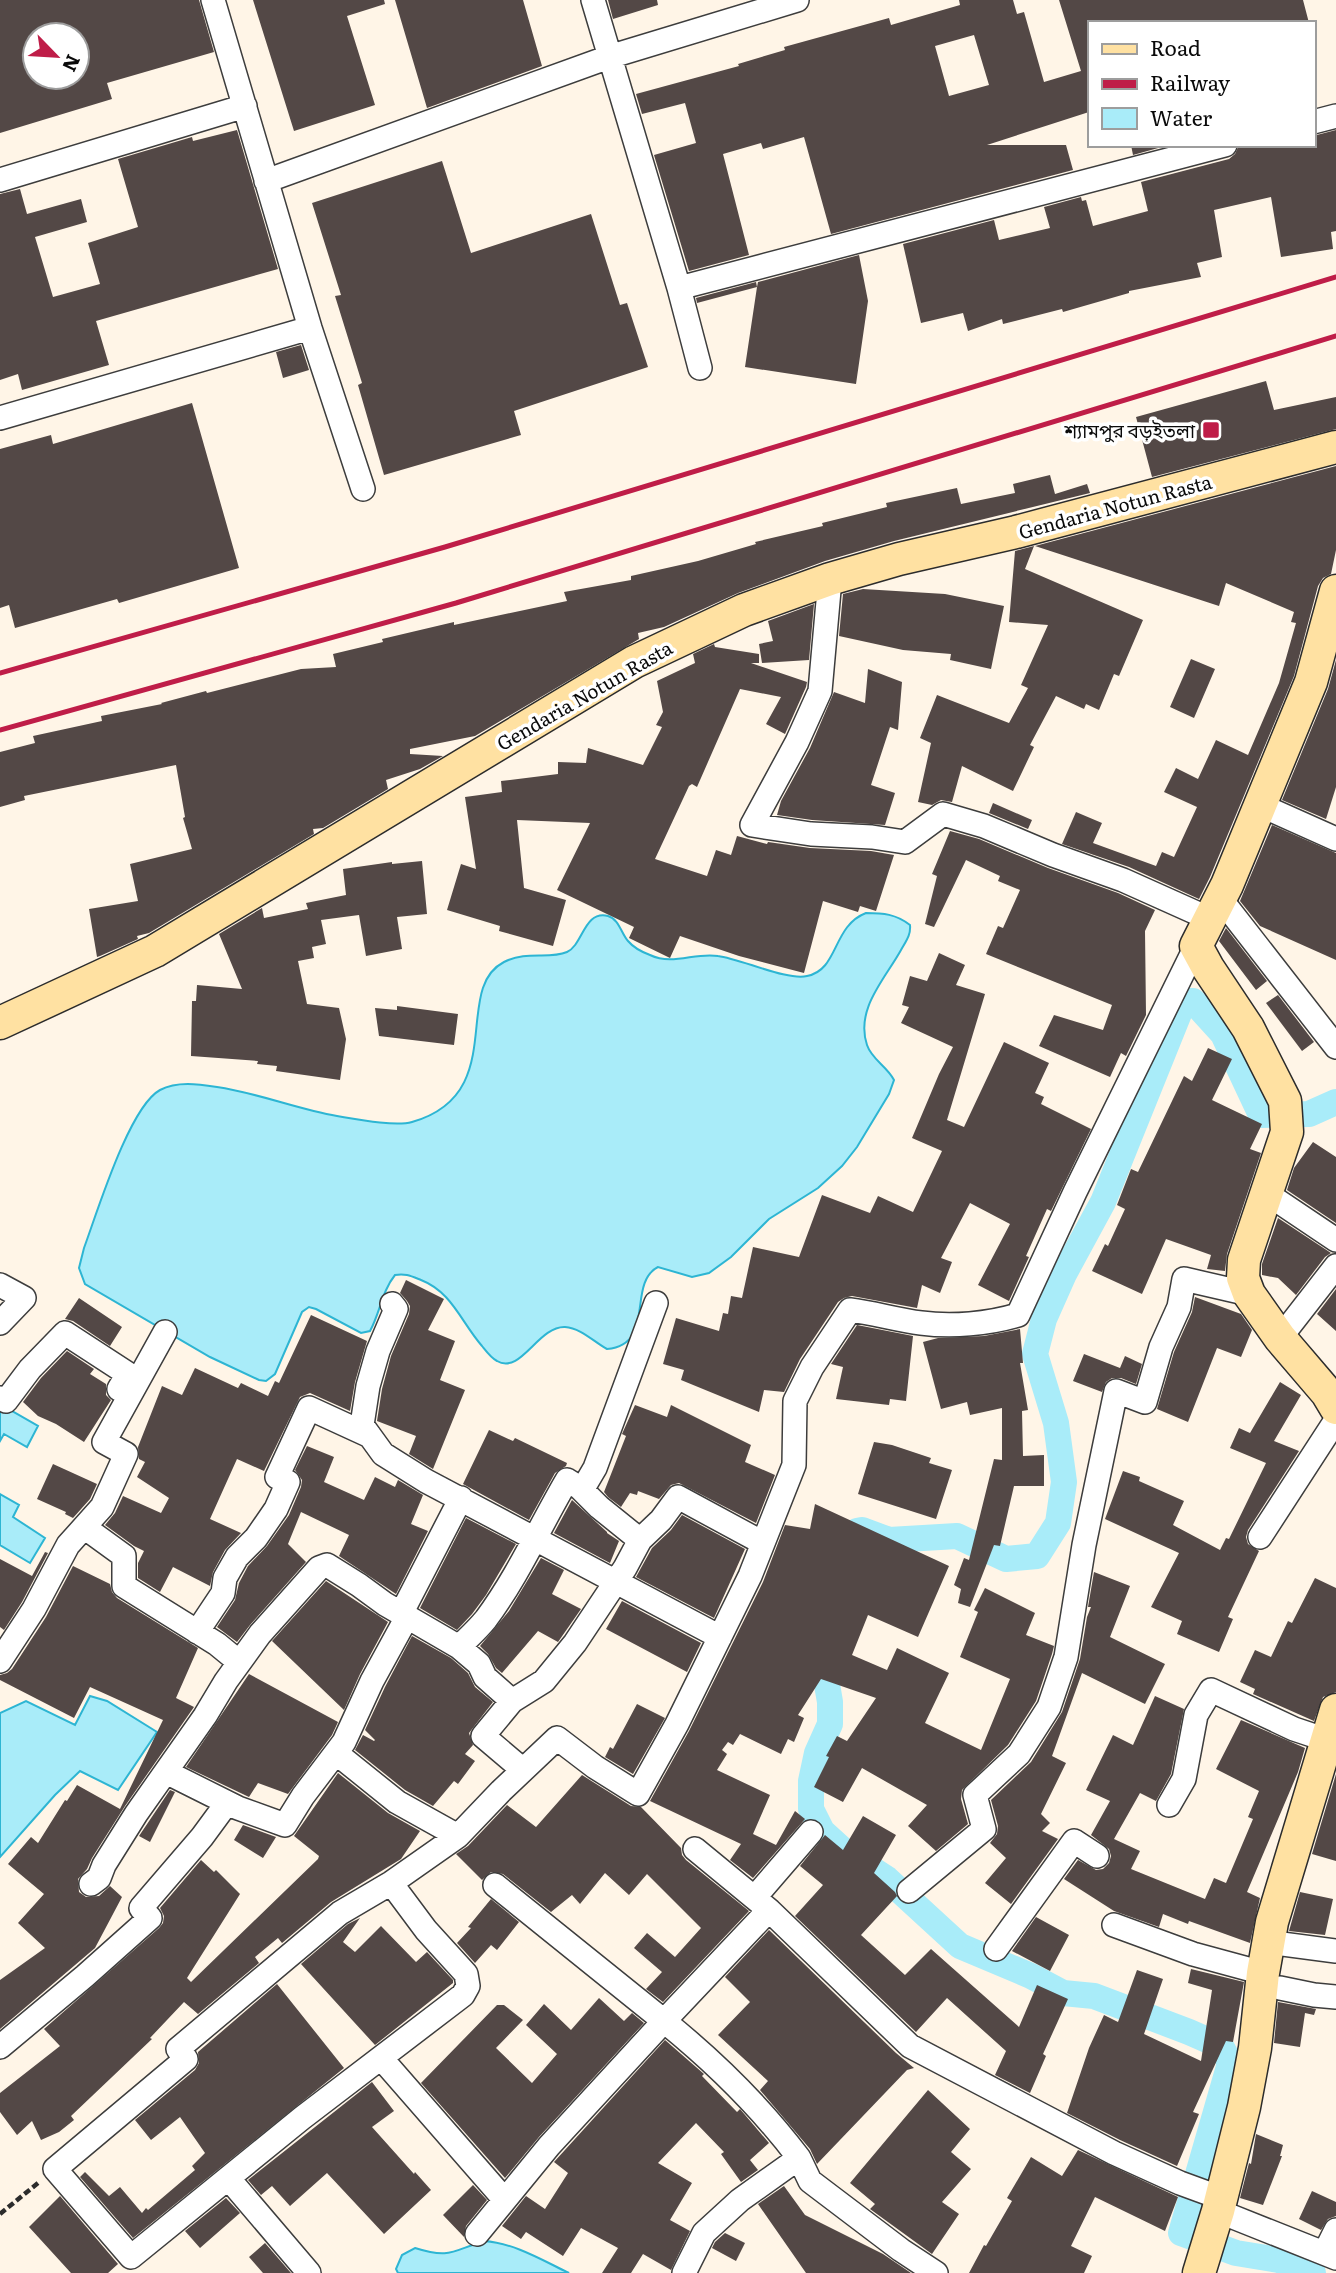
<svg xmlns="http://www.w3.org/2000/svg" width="1336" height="2273" font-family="Literata,'Noto Sans Bengali',serif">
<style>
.water{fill:#a9ecf9;stroke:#2db5d3;stroke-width:2}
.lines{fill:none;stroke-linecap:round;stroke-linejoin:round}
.canal{stroke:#a9ecf9;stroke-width:26}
.building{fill:#534846;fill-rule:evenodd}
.street-casing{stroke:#3d3d3d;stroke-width:26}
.secondary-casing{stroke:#2c2c2c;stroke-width:35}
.path{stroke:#2c2c2c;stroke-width:4.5;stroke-dasharray:7 3.5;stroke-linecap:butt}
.street{stroke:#fff;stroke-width:23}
.secondary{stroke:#ffe1a2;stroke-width:32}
.rail{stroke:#bf1d48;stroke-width:5}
.poi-dot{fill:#bf1d48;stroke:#fff;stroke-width:2.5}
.labels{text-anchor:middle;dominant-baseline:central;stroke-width:7;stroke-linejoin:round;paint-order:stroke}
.poi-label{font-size:19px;fill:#0a0a0a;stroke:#fff;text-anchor:end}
.street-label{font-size:19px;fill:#0a0a0a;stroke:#fff}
</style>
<rect width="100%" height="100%" fill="#fff5e7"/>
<!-- water -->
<path class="water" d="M866 913C883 913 896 914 910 925 911 935 906 941 901 950 885 979 855 1009 867 1045 872 1060 887 1066 894 1080L889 1094 857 1147 842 1166 818 1188 769 1219 731 1257 709 1273 692 1277 658 1267C626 1284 657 1344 607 1349 594 1342 581 1328 565 1327 538 1326 521 1375 497 1361 491 1358 486 1351 482 1346 461 1322 452 1292 421 1280 411 1276 405 1273 395 1275 382 1291 380 1313 370 1331L361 1333 316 1309 309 1307 302 1312 275 1374 266 1381 259 1380 210 1357 85 1284 79 1268 84 1248C97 1213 129 1107 160 1090 177 1081 198 1084 217 1087 258 1093 297 1109 337 1116 355 1119 395 1127 412 1122 510 1094 451 989 504 962 528 950 548 960 567 952 583 945 584 910 608 916 619 919 621 933 628 941 633 947 642 952 650 955 673 966 695 952 718 956 741 959 788 981 807 976 839 970 832 926 866 913Z
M0 1404 38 1426 27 1447 4 1434 0 1441Z
M0 1494 19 1505 13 1517 45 1538 30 1563 0 1545Z
M90 1696 107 1701 157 1732 118 1790 80 1771 55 1795 0 1857V1713L26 1701 75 1725Z
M484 2241C514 2243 542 2260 569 2273H398L396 2269 402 2255 415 2248C450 2259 452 2251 484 2241Z"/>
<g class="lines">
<!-- canal -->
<path class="canal" d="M857 1531 862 1530 889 1540 957 1536 1006 1559 1037 1556 1058 1523 1064 1482 1056 1423 1035 1354 1044 1319 1064 1274 1103 1202 1184 1001H1193L1223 1034 1261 1115 1309 1114 1336 1102
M821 1649 830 1702V1724L817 1753 811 1781V1809L822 1831 844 1851 887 1879 960 1946 1031 1976 1063 1993 1094 1996 1189 2032 1221 2046 1230 2063 1181 2233 1236 2253 1279 2260 1313 2273"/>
</g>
<!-- building -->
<path class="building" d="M0 0H199L214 52 107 83 112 99 0 133ZM35 35H77V77H35Z
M253 0H384L385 4 347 16 375 105 294 131Z
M395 0H523L542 66 427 108Z
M608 0H657L658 5 613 19Z
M959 0H1013L1017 14 1024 12 1044 82 1081 71 1059 0H1303L1309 23H1089V112L987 145H1066L1073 170 831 234 804 137 763 149 761 143 723 154 749 255 689 271 654 155 696 143 685 103 642 114 636 94 739 66 738 64 785 50 784 47 889 18 891 25 960 5ZM974 35 989 85 949 96 935 46Z
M237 130 278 269 96 321 109 365 22 390 18 374 0 380V194L20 189 27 214 81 199 87 222 35 237 53 297 100 284 88 243 138 227 118 159 192 137 193 141Z
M1336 130V231L1331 232 1333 249 1281 257 1271 197 1214 210 1222 257 1197 263 1201 277 1129 291V293L1063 312 1062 309 1003 324 1002 319 968 331 963 313 921 323 903 244 994 220 999 240 1050 228 1044 207 1081 197 1082 201 1086 200 1093 226 1148 211 1141 182 1229 159 1235 154 1239 145H1313V136Z
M1131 145H1169L1133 155Z
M442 161 471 253 591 214 620 305 627 303 648 367 514 411 521 435 384 475 358 385 362 383 335 296 341 295 312 203Z
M859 255 868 301 856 384 745 367 757 287 697 303 696 298 756 282 757 287 758 282Z
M301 345 309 370 283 378 276 352Z
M1266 381 1274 410 1336 397V429L1152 477 1136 417Z
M192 403 239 568 119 603 117 599 15 628 9 605 0 608V449L51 435 53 444Z
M1336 466V550L1331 574 1323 578 1318 586 1294 676 1210 877 1199 899 1129 867 1062 844 1076 812 1102 823 1093 843 1156 866 1162 852 1174 857 1197 807 1164 792 1176 768 1198 779 1216 740 1248 755 1279 683 1296 623 1291 622 1294 612 1226 583 1219 606 1035 546Z
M1050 475 1055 494 1087 484 1090 493 894 541 825 561 738 593 664 627 638 633 639 639 475 736 410 749V754L443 756 420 769 386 780 388 789 323 828 313 829 314 834 149 933 137 936 138 939 100 956 97 957 89 909 138 901 130 864 192 849 183 818 185 817 176 765 24 796 25 800 0 807V752L35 743 33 736 102 721 101 716 162 704 161 703 206 691 207 693 301 669 336 667 333 654 383 642 382 639 454 622V625L567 601 564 592 631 580V576L698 561 756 544 755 542 823 526 822 523 887 507 886 503 957 488 961 504 1015 493 1013 484Z
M1034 546 1025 569 1143 620 1119 676 1114 674 1099 710 1086 704 1084 709 1056 696 1030 745 1034 747 1013 791 962 766 952 802 941 800 932 805 918 802 931 743 920 738 937 695 1009 723 1028 688 1021 685 1048 625 1009 622 1015 551Z
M863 589 945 594 1004 606 991 669 950 660 951 654 903 650 839 636 843 594Z
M814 604 809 660 762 663 759 644 773 641 768 621Z
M714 644 715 647 759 654V663H751L807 682 806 687 785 734 766 724 781 697 740 689 697 787 692 784 689 786 655 859 707 876 716 850 731 855 737 836 767 844 768 842 810 848 871 851 894 855 876 911 860 906 858 912 823 901 804 973 739 956 680 936 670 958 629 938 634 927 557 890 590 823 517 820 524 888 566 900 553 946 499 931 500 926 447 910 461 864 476 869 465 797 502 792 501 781 558 774V762L586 763 588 748 643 765 662 727 656 725 663 712 657 681 695 663 693 654Z
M1191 659 1215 669 1194 718 1170 707Z
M1336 660V787L1326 819 1282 800 1328 689Z
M868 669 902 682 898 730 890 727 871 785 895 793 885 825 812 820 777 815 781 801 810 748 834 692 865 703Z
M993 803 1032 820 1028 829 989 813Z
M1272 825 1336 853V960L1260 926 1240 901Z
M950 831 979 839 1048 868 1118 893 1155 910 1145 931 1146 1015 1126 1056 1121 1053 1110 1077 1039 1046 1054 1015 1103 1030 1112 1005 986 954 998 926 1003 928 1020 890 998 881 1000 876 966 860 934 927 925 924 937 876 932 874Z
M422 861 427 914 397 917 402 949 366 956 359 915 321 920 326 944 312 947 314 958 298 961 307 1004 339 1008 346 1039 340 1080 276 1071 277 1066 257 1064 258 1061 191 1056 192 1001H196L197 985 242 989 219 934 262 908 264 918 308 909 306 903 346 895 343 869 392 862V864Z
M1226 928 1267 981 1256 990 1219 941Z
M939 953 965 965 956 985 985 994 947 1120 964 1127 1004 1042 1049 1063 1035 1093 1044 1097 1041 1104 1091 1129 1051 1211 1047 1209 1026 1256 1029 1257 1009 1301 978 1285 1010 1224 970 1203 941 1258 952 1262 940 1293 922 1285 917 1308 852 1296 844 1298 838 1302 800 1359 784 1392 764 1390 759 1412 681 1380 684 1370 663 1364 676 1318 719 1331 723 1313 728 1314 731 1296 742 1298 753 1247 799 1257 822 1195 870 1213 878 1196 913 1212 942 1151 912 1138 939 1074 953 1047 901 1023 909 1007 902 1005 910 976 927 981Z
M1278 995 1314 1042 1302 1051 1266 1003Z
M397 1006 458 1014 454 1045 379 1036 375 1008 397 1010Z
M1208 1048 1232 1059 1212 1100 1262 1124 1250 1149 1261 1153 1227 1254 1225 1271 1207 1269 1211 1255 1166 1239 1142 1294 1092 1271 1105 1244 1108 1246 1125 1209 1117 1205 1131 1169 1138 1172 1184 1076 1192 1081Z
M1313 1142 1336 1157V1223L1287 1190 1294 1168Z
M1278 1218 1331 1253 1325 1257 1296 1295 1278 1278 1262 1275V1264Z
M406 1280 444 1299 428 1330 455 1341 440 1380 465 1390 433 1469 409 1454 416 1436 377 1421 382 1389 391 1356 409 1314 410 1306 407 1301 400 1293Z
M1336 1289V1331L1317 1314Z
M1195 1297 1241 1314 1252 1330 1241 1357 1217 1348 1188 1422 1157 1409 1174 1352 1192 1312Z
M79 1298 122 1327 110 1346 73 1321 65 1319Z
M311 1315 367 1341 355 1382 350 1411 310 1393 300 1397 264 1471 237 1459 210 1519 241 1533 225 1550 213 1572 210 1586 173 1567 160 1592 138 1578V1563L144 1551 134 1546 105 1525 115 1513 123 1496 161 1513 169 1498 137 1477 145 1462 139 1459 138 1447 162 1386 182 1395 195 1368 238 1388 241 1383 268 1396 275 1381 279 1383Z
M857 1325 913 1336 906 1401 890 1399 889 1405 836 1399 843 1367 831 1364Z
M1020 1329 1023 1363H1020L1028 1410 1022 1411 1023 1456 1044 1455V1486H1014L1000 1546 994 1545 970 1607 958 1603 961 1589 954 1585 964 1558 969 1560 994 1459 1002 1460V1408L970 1415 967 1402 941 1409 923 1342 938 1338 984 1336Z
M67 1351 94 1369 90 1374 106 1384V1395L111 1400 84 1442 56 1424 38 1416 23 1402 41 1378Z
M1084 1354 1120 1368 1125 1356 1142 1364 1136 1384 1121 1378H1112L1106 1382 1102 1392 1073 1381Z
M1280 1382 1301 1395 1274 1441 1299 1451 1248 1530 1246 1537 1248 1544 1259 1551 1228 1617 1233 1619 1219 1652 1177 1634 1182 1621 1151 1607 1179 1553 1105 1519 1123 1471 1140 1477 1139 1481 1184 1501 1173 1525 1220 1550 1226 1538 1229 1539 1266 1463 1230 1448 1239 1428 1250 1433Z
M635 1405 667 1417 671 1405 751 1445 745 1462 775 1475 756 1523 679 1483 671 1485 659 1499 638 1491 637 1495 630 1493 621 1507 608 1497 604 1492 626 1436 622 1434Z
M489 1430 513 1441 515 1438 567 1463 566 1466 555 1473 529 1520 463 1484Z
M874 1442 892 1445 931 1458 929 1463 952 1470 936 1519 858 1494Z
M307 1446 334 1457 324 1482 364 1500 375 1477 395 1487 398 1480 423 1495 411 1524 428 1531 396 1594 339 1556 349 1535 301 1512 288 1544 306 1562 250 1625 237 1642 217 1627 235 1600 239 1583 248 1566 267 1546 289 1515 301 1487 302 1480 295 1470Z
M53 1464 97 1484 90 1499 73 1518 65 1514 66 1512 37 1499Z
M572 1500 607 1532V1533L619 1541 610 1563 554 1533Z
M815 1504 949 1566 918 1637 868 1615 852 1655 887 1670 897 1648 949 1673 925 1723 981 1750 1010 1679 960 1657 978 1612 974 1610 985 1588 1035 1613 1026 1635 1054 1646 1052 1654 1036 1701 1008 1745 962 1790 961 1799 968 1824 936 1851 908 1826 927 1805 862 1768 843 1802 814 1787 829 1757 826 1756 837 1736 847 1741 876 1698 821 1679 798 1715 804 1718 794 1742 788 1739 781 1754 740 1734 733 1745 728 1742 722 1750 727 1754 717 1770 770 1795 753 1834 776 1845 795 1811 805 1819 753 1878 730 1860 741 1844 650 1801 689 1731 763 1582 785 1525 810 1529Z
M682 1515 745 1549 714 1618 636 1577 652 1548 671 1530Z
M466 1518 516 1544 486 1595 472 1614 457 1630 420 1608Z
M45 1552 48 1553 22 1602 4 1630 0 1627V1559L32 1576Z
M541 1558 564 1570 552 1594 581 1609 558 1642 538 1631 502 1673 496 1668 488 1654 480 1646 509 1611Z
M73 1566 110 1584 112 1592 117 1598 198 1648 176 1698 194 1707 125 1806 92 1858 87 1869 78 1879 79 1892 86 1897 99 1896 110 1886 122 1897 95 1948 0 2029V1980L45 1948 18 1923 44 1894 8 1864 31 1837 38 1843 65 1800 67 1801 77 1785 120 1809 163 1720 90 1687 74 1718 0 1680V1675L7 1673 12 1669 46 1617Z
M1094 1572 1130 1586 1110 1637 1165 1664 1145 1704 1082 1673 1052 1756 1066 1763 1041 1814 1050 1823 1042 1831 1058 1839 1011 1904 985 1883 1006 1858 990 1843 997 1834 998 1826 991 1800 1031 1762 1062 1712 1080 1659 1087 1617 1091 1607H1088Z
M1315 1578 1336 1588V1692L1323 1697 1314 1721 1253 1694 1255 1689 1240 1682 1255 1650 1271 1657 1288 1621 1292 1623Z
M326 1581 388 1622 360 1674 344 1710 272 1641Z
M622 1601 701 1643 687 1672 606 1629Z
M412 1636 451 1658 468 1673 475 1687 493 1702 469 1733 473 1745 465 1754 475 1761 458 1784 454 1781 433 1806 405 1790 355 1750 363 1735 374 1741 375 1740 365 1730 385 1687Z
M249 1674 338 1722 332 1735 288 1794 258 1783 249 1797 186 1767Z
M1155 1696 1184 1709 1171 1774 1156 1801 1140 1793 1114 1839 1140 1851 1131 1869 1205 1899 1214 1878 1226 1883 1253 1819 1248 1817 1259 1791 1216 1769 1241 1720 1305 1748 1298 1772 1247 1892 1260 1898 1250 1943 1189 1921 1188 1924 1163 1914 1159 1927 1114 1911 1064 1879 1078 1860 1096 1870 1103 1869 1109 1863 1111 1856 1109 1849 1091 1835 1110 1801 1086 1790 1113 1735 1133 1745Z
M637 1704 665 1718 633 1774 605 1757 610 1747 613 1749Z
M338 1773 388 1813 420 1831 401 1859 331 1902 282 1943 278 1938 255 1957 259 1963 198 2014 184 2002 150 2038 152 2039 71 2116 74 2120 59 2132 41 2140 32 2121 17 2135 0 2112V2093L60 2046 44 2029 159 1928 163 1923 164 1916 160 1908 201 1860 214 1872 216 1870 240 1894 187 1978 191 1982 318 1859 319 1856 294 1836Z
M1336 1774V1861L1312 1854Z
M582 1775 631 1806 641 1807 681 1848 682 1855 686 1860 749 1911 663 2002 646 1989 662 1972 634 1948 647 1933 675 1957 701 1928 647 1874 629 1895 605 1873 580 1904 572 1895 551 1912 503 1874 491 1872 482 1880 456 1854 468 1846 507 1805 536 1827Z
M170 1790 175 1792 150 1842 139 1836Z
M863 1816 896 1835 874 1873 895 1892 897 1896 861 1935 905 1975 931 1949 1019 2027 1037 1985 1068 1999 1043 2054 1046 2056 1030 2093 995 2075 1006 2051 947 1998 916 2032 795 1916 823 1885 800 1866 825 1835 843 1850Z
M243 1825 276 1837 263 1858 234 1840Z
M1300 1892 1333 1899 1325 1935 1289 1931Z
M491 1899 519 1922 497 1950 491 1945 475 1963 457 1943 471 1928 468 1927Z
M1036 1917 1069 1935 1050 1971 1012 1951Z
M360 1918 343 1942 355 1952 381 1926 416 1962 427 1952 453 1980V1983L375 2045 301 1964 348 1924Z
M769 1930 896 2053 914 2068 907 2070 817 2164 810 2149 760 2090 768 2081 718 2035 750 2002 725 1977Z
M1191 1969 1244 1982 1233 2042 1226 2041 1193 2112 1199 2114 1177 2166 1120 2140 1067 2113 1089 2048 1104 2015 1118 2022 1137 1970 1163 1979 1144 2034 1201 2061 1212 1990 1188 1983Z
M277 1984 344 2068 133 2238 80 2177 85 2172 109 2196 120 2187 142 2213 146 2208 148 2210 195 2170 192 2166 205 2153 180 2117 151 2140 135 2120 195 2070 199 2063 198 2052Z
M599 1998 624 2021 632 2013 644 2023 539 2137 505 2178 421 2083 497 2005H504L523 2020 496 2048 532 2083 557 2054 526 2025 544 2004 571 2030Z
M1278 2002 1316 2009 1314 2015 1305 2013 1300 2047 1274 2043Z
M665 2040 704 2074 702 2076 737 2112 740 2109 769 2143 750 2160 758 2170 741 2182 721 2154 724 2152 696 2123 658 2163 692 2183 670 2220 690 2231 671 2270 643 2254 631 2273H602L618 2248 581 2228 563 2256 526 2232 521 2239 502 2226 526 2196 545 2209 568 2173 554 2162Z
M372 2082 394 2111 372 2127 414 2174 415 2172 431 2190 384 2234 327 2173 290 2206 272 2186 261 2195 248 2180Z
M928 2090 970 2129 951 2152 971 2169 942 2202 959 2214 932 2254 870 2209 875 2204 850 2183Z
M1256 2134 1283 2145 1280 2156H1282L1263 2205 1240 2198 1249 2163 1251 2164Z
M1078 2150 1178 2197 1165 2231 1095 2197 1071 2246 1092 2256 1084 2273H969L984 2245 986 2246 1012 2201 1007 2198 1031 2157 1062 2176Z
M473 2185 487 2200 466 2226 464 2237 443 2215Z
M784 2186 805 2215 883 2254 911 2273H806L758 2204Z
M1312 2191 1336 2202V2216L1328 2219 1321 2230 1299 2219Z
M60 2196 118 2264 108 2273H71L29 2227Z
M226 2198 240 2213 200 2248 185 2231Z
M725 2233 745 2243 736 2261 712 2248 715 2242Z
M265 2243 291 2273H263L249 2257Z"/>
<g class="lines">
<!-- street casing -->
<g class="street-casing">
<path id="street" d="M213 0 310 328 363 489
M593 0 679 288 700 368
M1313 122 1336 116
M0 180 245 106
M266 181 609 57 797 0
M679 288 1225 145
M0 418 310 328
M830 579 820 691 797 742 752 825 811 834 872 837 905 842 943 814 984 826 1053 855 1123 880 1210 919
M1260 805 1336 839
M1220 898 1336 1047
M1266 1193 1336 1240
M0 1285 24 1298 0 1323
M392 1304 396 1309 378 1351 368 1386 362 1425 383 1454 426 1481 720 1637
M1280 1338 1336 1266
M0 1398 6 1401 30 1369 65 1333 128 1374 119 1389 127 1394
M580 1488 585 1485 595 1468 656 1303
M84 1527 124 1556V1586L217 1644 239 1662
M1260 1537 1336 1420
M401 1614 461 1498
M197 1632 223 1593 225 1578 237 1557 256 1538 276 1509 288 1482 277 1477 309 1408 370 1436
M459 1647C468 1638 478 1629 486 1619 518 1576 540 1526 567 1480L580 1488 599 1507 640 1540
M0 1661 34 1609 68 1545 102 1507 126 1454 104 1442 165 1332
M512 1701 544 1681 575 1643 625 1568 640 1540 661 1520 678 1497 763 1543
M336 1753 397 1802 458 1836 391 1883 340 1913 178 2049 186 2059 55 2169 131 2257 302 2118 463 1995 468 1986 466 1974 426 1930 391 1883
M166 1772 238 1808 285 1825 303 1796 344 1742 372 1681 407 1617
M1169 1805 1184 1779 1196 1715 1211 1690 1294 1729 1336 1743
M458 1836 501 1791 557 1738 595 1767 638 1794 677 1724 750 1576 794 1465 795 1401 812 1367 850 1310C874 1313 897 1320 921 1323 952 1327 988 1324 1018 1315L1075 1192 1196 946
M695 1849 769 1910 910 2046 1114 2153 1180 2183 1221 2198
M91 1884 99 1878 104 1865 136 1814 205 1716 226 1681 260 1634 319 1568 327 1565 359 1585 385 1604 459 1647 479 1664 485 1677 512 1701 483 1736 523 1770
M909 1891 984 1829 975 1795 1019 1754 1049 1707 1066 1657 1084 1545 1116 1391 1145 1402 1161 1347 1179 1307 1184 1279 1249 1294
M755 1897 811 1832
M1114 1925 1193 1954 1263 1973
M1267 1942 1336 1951
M996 1949 1074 1841 1097 1856
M1280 1988 1314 1995 1336 1997
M0 2047 85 1976 150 1918 141 1908 202 1837 227 1803
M381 2058 504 2199
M799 2158 810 2181 901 2250 936 2273
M229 2179 309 2273
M1218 2211 1336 2258
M477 2234 549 2146 664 2021 495 1885
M1325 2252 1336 2230
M684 2273 704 2233 740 2200 799 2158C759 2105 716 2063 664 2021L769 1910"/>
</g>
<!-- secondary casing -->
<g class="secondary-casing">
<path id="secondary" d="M1336 591 1311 682 1227 885 1196 946 1208 968 1248 1028 1285 1101 1287 1132 1244 1260 1243 1278 1249 1294 1280 1338 1327 1393 1336 1408
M0 1023 155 951 634 662 744 610 830 579 899 559 1016 532 1336 447
M1199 2273 1218 2211 1244 2107 1255 2048 1263 1973 1272 1922 1336 1710"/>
</g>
<!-- path -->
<path class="path" d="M0 2214 38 2183"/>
<!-- street -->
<use href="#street" class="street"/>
<!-- secondary -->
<use href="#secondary" class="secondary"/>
<!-- rail -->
<path class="rail" d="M0 673 445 547 1336 277
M0 730 456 603 1336 336"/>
</g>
<!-- markers -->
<rect class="poi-dot" x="1202" y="421" width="18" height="18" rx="3.5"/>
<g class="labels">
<!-- poi labels -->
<g class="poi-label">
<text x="1195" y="430">শ্যামপুর বড়ইতলা</text>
</g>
<!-- street labels -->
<g class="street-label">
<text transform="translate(1115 506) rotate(-15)">Gendaria Notun Rasta</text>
<text transform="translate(584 695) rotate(-30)">Gendaria Notun Rasta</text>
</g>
</g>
<!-- legend -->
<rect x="1088" y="21" width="228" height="126" fill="#ffffff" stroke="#9d9d9d" stroke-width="2"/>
<rect x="1102" y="44" width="35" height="10" fill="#ffe1a2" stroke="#9d9d9d" stroke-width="2"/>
<text x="1150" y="56" font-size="21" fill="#0a0a0a">Road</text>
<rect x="1102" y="79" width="35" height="10" fill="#bf1d48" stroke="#9d9d9d" stroke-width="2"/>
<text x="1150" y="91" font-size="21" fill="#0a0a0a">Railway</text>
<rect x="1102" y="108" width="35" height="21" fill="#a9ecf9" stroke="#9d9d9d" stroke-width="2"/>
<text x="1150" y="126" font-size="21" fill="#0a0a0a">Water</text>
<!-- north arrow -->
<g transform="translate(56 56) rotate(115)"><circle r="33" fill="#ffffff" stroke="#9d9d9d" stroke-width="2"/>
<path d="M0-5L12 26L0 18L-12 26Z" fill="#bf1d48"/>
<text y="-10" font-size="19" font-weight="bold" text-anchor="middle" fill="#0a0a0a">N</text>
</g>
</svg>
